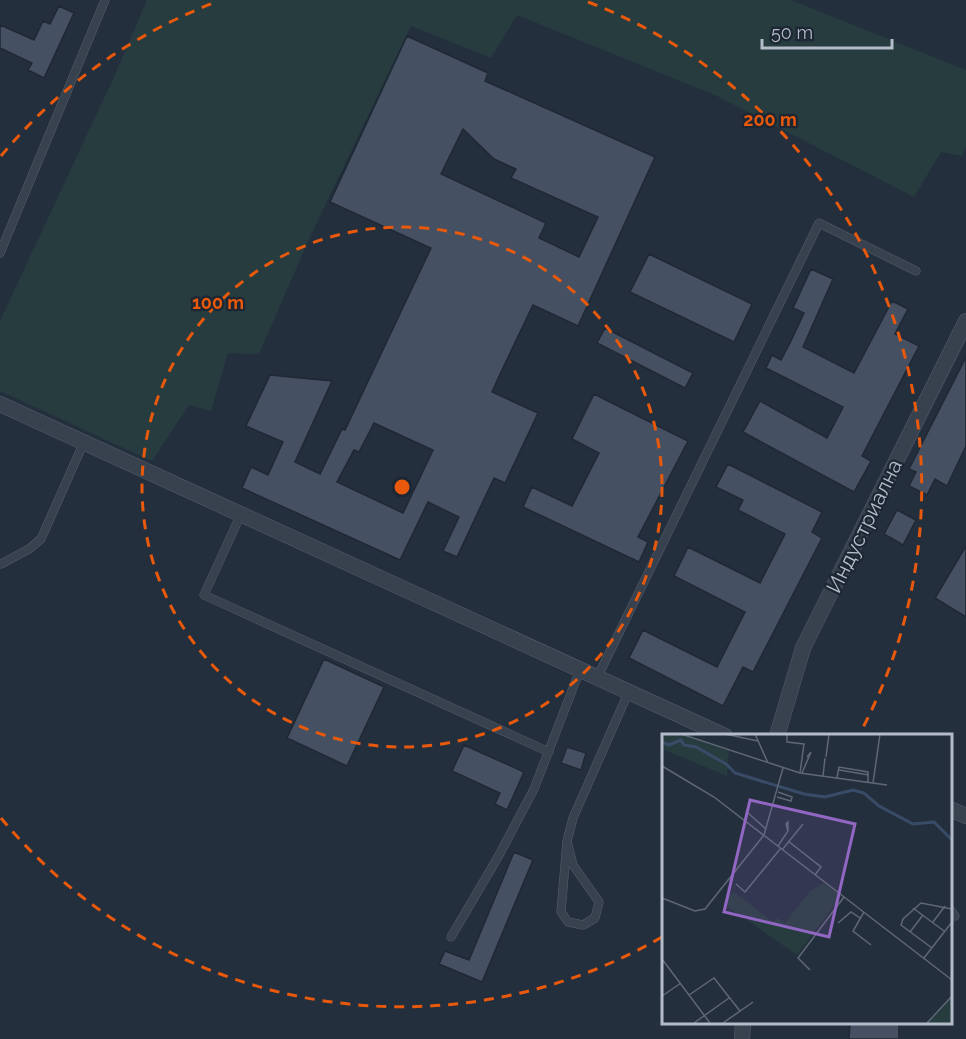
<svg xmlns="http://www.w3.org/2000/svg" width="966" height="1039" font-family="Raleway,sans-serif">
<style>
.green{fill:#263c3f}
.building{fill:#455162;stroke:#1f2835;stroke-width:1.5;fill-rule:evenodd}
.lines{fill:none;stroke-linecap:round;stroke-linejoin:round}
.lane-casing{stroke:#565f6c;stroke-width:9}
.street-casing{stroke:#565f6c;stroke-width:16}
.lane{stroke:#38414e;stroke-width:8}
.street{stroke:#38414e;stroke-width:15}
.ring{fill:none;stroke:#e8590c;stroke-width:3;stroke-dasharray:10 8}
.labels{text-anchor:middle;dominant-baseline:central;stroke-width:4.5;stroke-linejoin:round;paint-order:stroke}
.street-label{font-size:21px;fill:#b4bcc9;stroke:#1d2633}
.inset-river{fill:none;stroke:#394c67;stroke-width:3}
.inset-road{fill:none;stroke:#5e6776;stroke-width:1.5}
.view{fill:#9266c3;fill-opacity:0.15;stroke:#9266c3;stroke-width:3}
.inset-edge{fill:none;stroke:#b4bcc9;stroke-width:3}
.centre{fill:#e8590c;stroke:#1d2633;stroke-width:3}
.ring-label{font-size:18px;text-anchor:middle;font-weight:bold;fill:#e8590c;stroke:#1d2633;stroke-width:4.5;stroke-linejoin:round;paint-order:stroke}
</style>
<rect width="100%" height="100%" fill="#242f3e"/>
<!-- green -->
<path class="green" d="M147 0H791L966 70V147L962 156 941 152 914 197 717 96 517 15 491 58 411 26 311 235 259 354 228 353 211 411 189 405 152 461 0 391V321L114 77Z"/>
<!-- building -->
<path class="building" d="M59 6 74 13 44 78 28 70 32 63 0 48V25L34 40 43 21 50 24Z
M407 36 488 73 485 81 655 157 578 326 533 305 501 372 492 392 538 413 505 483 494 478 457 557 443 551 459 517 428 502 400 560 242 488 251 467 268 475 283 442 246 426 270 375 332 381 295 462 320 474 342 429 345 430 431 248 330 202ZM463 129 494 159 516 169 511 178 598 217 579 257 539 238 546 223 441 174ZM374 423 433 450 403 513 337 482 354 450 359 452Z
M649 254 752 304 734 342 630 292Z
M811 269 833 279 803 347 854 373 892 301 908 309 895 334 919 346 862 456 871 461 854 492 743 432 760 401 827 438 843 407 766 368 772 355 781 360 791 341 804 313 793 308Z
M605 328 693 373 685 388 597 343Z
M966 357V446L947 486 935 479 927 495 909 486 916 472 909 469Z
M594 394 688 441 638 537 648 542 639 562 523 507 532 487 572 506 599 453 572 439Z
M728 464 822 512 812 532 822 538 753 672 743 667 723 706 629 658 643 630 717 667 745 612 674 576 688 547 760 583 785 534 738 510 743 500 716 487Z
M897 510 916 520 903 545 884 534Z
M966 546V617L935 598Z
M324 659 384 687 347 766 287 738Z
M464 745 524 772 507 810 495 804 500 793 452 771Z
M567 747 586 753 581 770 561 763Z
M514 852 533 860 482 982 439 964 445 951 469 960Z
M850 1023H899V1039H849Z"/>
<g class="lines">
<!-- lane casing -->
<g class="lane-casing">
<path id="lane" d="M0 253 105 0
M241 514 204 595 549 752
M1 564 29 549 41 539 84 442
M598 676 819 223 916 271
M567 841 573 865 599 902 595 918 583 925 568 922 561 912 567 841 573 818 629 691
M950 909 955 916
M451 937 498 857 534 789 580 670"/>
</g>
<!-- street casing -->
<g class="street-casing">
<path id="street" d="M0 404 725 736
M777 736 803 648 966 321
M950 809 966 816
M742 1039 743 1022"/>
</g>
<!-- lane -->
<use href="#lane" class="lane"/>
<!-- street -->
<use href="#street" class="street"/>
</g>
<!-- distance rings -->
<g class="ring">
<circle cx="402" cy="487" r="260"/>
<path d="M662 937A520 520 0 0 1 1 818M1 156A520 520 0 0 1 216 2M588 2A520 520 0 0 1 859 735"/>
</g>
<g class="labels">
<!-- street labels -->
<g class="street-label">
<text transform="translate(864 526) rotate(-64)">Индустриална</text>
</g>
</g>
<!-- overview -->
<g transform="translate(662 734)">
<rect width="290" height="290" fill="#242f3e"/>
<path d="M0 0H16L67 17 65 42 0 15ZM162 149 179 162 135 221 61 169 72 158 111 188 115 184 123 189 147 158ZM289 262V289H265Z" fill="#263c3f"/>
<path class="inset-river" d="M0 8 7 11 19 6 22 11 34 13 64 30 73 39 142 60 163 63 191 56 202 59 217 72 251 90 272 88 290 106"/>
<path class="inset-road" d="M19 0 138 39 225 51M63 0 96 7M93 0 106 29M125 0V8L142 10 138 39M164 23 167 0M0 32 52 63 290 246M177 36 207 41M140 39 149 18 145 23M161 42 163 24M175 44 177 33 206 38V49M211 49 218 0M115 63 129 67 130 63 116 58M86 79 104 95M126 107 159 133 153 141M116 112 126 97V88L124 90 126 97M120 116 141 90M74 150 83 158 119 114M0 164 33 177 43 175 102 101 121 34M251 174 282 197M202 178 191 197 209 211M271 188 283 172M176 189 189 178 198 184M248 198 261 181M270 214 239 191 241 185 259 169 290 175M262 224 290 188M0 225 48 289M148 236 136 224 182 163M27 261 52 244 78 277M0 262 19 249M32 289 67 264M61 289 91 268M265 289 290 262"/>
<path class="view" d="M88 66 193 90 167 203 62 178Z"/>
<rect width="290" height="290" class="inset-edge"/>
</g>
<circle cx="402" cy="487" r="9" class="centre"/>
<g class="ring-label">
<text x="770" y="126">200 m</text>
<text x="218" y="309">100 m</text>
</g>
<!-- scale -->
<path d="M762 39v9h130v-9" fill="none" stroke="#b4bcc9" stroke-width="3"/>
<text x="771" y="39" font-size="18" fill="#b4bcc9" stroke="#1d2633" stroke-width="4.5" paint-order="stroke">50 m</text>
</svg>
